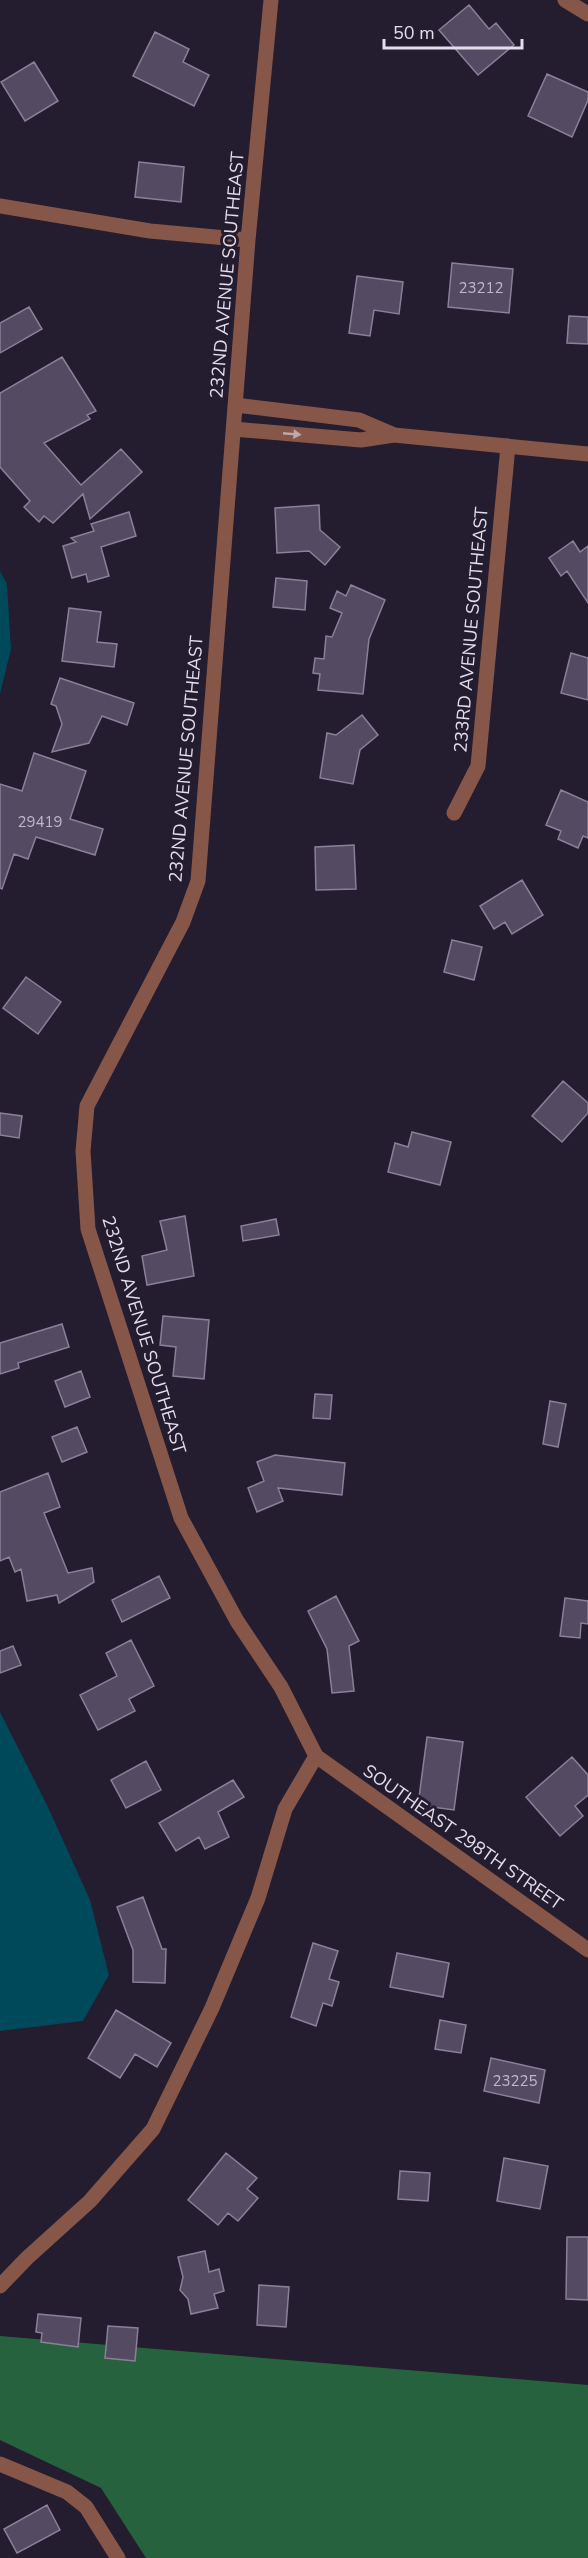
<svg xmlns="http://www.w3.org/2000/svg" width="588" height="2558" font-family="'Nunito Sans',sans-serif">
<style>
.forest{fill:#26623e}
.water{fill:#00495b}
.building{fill:#544b62;stroke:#8a8099;stroke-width:1.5}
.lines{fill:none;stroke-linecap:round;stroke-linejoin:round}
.street{stroke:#865749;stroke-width:15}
.oneway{fill:#bea8ab}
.labels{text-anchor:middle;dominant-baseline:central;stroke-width:6;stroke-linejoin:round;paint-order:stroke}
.number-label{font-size:15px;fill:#bfb9ca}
.street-label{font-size:18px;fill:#e3deec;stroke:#241c2f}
</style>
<rect width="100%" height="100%" fill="#241c2f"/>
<!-- forest -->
<path class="forest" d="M0 2336 588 2385V2558H146L101 2488 0 2440Z"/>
<!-- water -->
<path class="water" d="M0 571 7 584 11 649 0 694Z
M0 1712 47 1805 90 1900 109 1975 83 2021 0 2031Z"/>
<!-- building -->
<path class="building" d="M469 5 489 29 496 23 514 45 478 75 439 30Z
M155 32 189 49 183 62 209 75 194 106 133 76Z
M34 62 58 101 25 121 1 82Z
M547 74 588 92V100L572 137 528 116Z
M139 162 184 167 181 202 135 197Z
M452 263 513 269 509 313 448 307Z
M357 276 403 282 399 314 374 310 370 336 349 333Z
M29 307 42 329 0 353V323Z
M569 316 588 317V344L567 343Z
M62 357 96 411 87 415 90 419 44 443 81 485 121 449 142 472 90 519 83 494 53 523 44 516 39 522 24 507 30 501 0 467V393Z
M319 505 320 530 340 547 325 565 309 551 277 553 275 508Z
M129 512 136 536 101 547 109 576 88 582 86 574 72 578 63 546 76 542 71 538 94 531 91 524Z
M573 541 580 552 588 546V603L567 571 561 576 549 558Z
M276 578 307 581 305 610 273 607Z
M351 585 385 600 369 639 363 694 318 690 320 674 313 673 315 658 324 659 326 636 332 637 342 613 330 608 337 591 346 596Z
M69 608 101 612 97 642 117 644 114 667 62 661Z
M571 653 588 658V700L561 693Z
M60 678 134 703 127 725 102 716 89 743 52 752 62 724 56 706 51 704Z
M362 715 378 735 360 750 353 784 320 778 327 733 336 735Z
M34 753 86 771 70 819 103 829 95 855 36 837 28 859 14 854 2 889 0 888V784L22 791Z
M561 790 588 802V838L583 836 578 848 558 839 561 831 546 825Z
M354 845 356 889 316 890 315 847Z
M522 880 543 915 512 934 505 922 494 929 480 906Z
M452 940 482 947 474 980 444 972Z
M26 977 61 1002 38 1034 3 1008Z
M563 1081 588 1103V1113L562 1142 532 1116Z
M0 1113 22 1116 19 1138 0 1135Z
M412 1132 451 1142 440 1185 388 1172 395 1143 408 1147Z
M185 1216 194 1276 147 1285 142 1256 167 1250 160 1221Z
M276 1219 279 1235 243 1241 241 1226Z
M163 1316 209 1320 204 1379 173 1376 176 1347 160 1345Z
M62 1324 69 1347 18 1363 19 1368 0 1374V1343Z
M81 1371 90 1397 65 1407 55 1381Z
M315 1394 332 1395 330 1419 313 1418Z
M550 1401 566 1404 558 1447 543 1444Z
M77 1427 87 1452 62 1462 52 1437Z
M275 1455 345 1463 342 1495 278 1488 283 1501 257 1512 248 1488 264 1481 257 1462Z
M48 1473 60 1507 44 1513 68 1573 92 1568 94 1582 59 1603 57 1595 27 1601 21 1569 15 1572 9 1557 0 1561V1492Z
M159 1576 170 1598 122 1622 112 1600Z
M336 1596 359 1641 349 1646 354 1691 332 1693 327 1649 308 1611Z
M565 1598 588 1601V1624L581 1623 580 1638 560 1636Z
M131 1640 154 1686 129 1699 135 1711 98 1730 80 1695 117 1676 106 1653Z
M13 1646 21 1665 0 1673V1651Z
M427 1737 463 1742 454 1810 418 1805Z
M572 1757 588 1775V1795L575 1806 583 1816 560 1836 526 1797Z
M146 1761 161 1790 126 1808 111 1780Z
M233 1780 244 1797 218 1812 229 1837 205 1849 199 1837 176 1851 159 1823Z
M143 1897 162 1949H166L165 1983 133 1982V1950L117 1907Z
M313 1943 338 1951 329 1979 339 1982 332 2006 323 2003 316 2026 291 2017Z
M397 1953 449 1963 443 1997 390 1987Z
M116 2010 171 2043 157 2067 135 2054 120 2078 88 2058Z
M440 2020 466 2025 461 2053 435 2049Z
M491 2058 545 2070 539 2103 484 2091Z
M226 2153 257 2178 247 2189 258 2198 238 2221 228 2213 218 2225 188 2200Z
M504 2158 548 2166 540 2209 497 2201Z
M400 2171 430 2173 428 2201 398 2199Z
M567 2237H588V2300L566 2299Z
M205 2251 209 2272 219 2269 224 2291 214 2294 218 2308 191 2314 188 2299 180 2290 183 2277 178 2257Z
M259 2285 289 2287 286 2327 257 2325Z
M38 2314 81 2318 78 2347 41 2342 42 2333 36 2332Z
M108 2326 138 2328 135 2361 105 2358Z
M47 2505 60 2530 17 2553 4 2529Z"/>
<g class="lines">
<!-- street -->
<path class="street" d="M565 0 588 14
M0 206 150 231 248 240
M234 429 361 440 394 435 359 420 235 405
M394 435 588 454
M454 813 478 766 508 446
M316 1756 588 1950
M0 2286 27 2258 90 2201 153 2129 212 2008 258 1898 285 1809 316 1756 281 1687 237 1621 181 1518 88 1229 83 1151 87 1106 183 922 198 881 248 240 271 0
M0 2464 67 2492 86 2507 118 2558"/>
</g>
<!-- one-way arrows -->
<defs><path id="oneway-solid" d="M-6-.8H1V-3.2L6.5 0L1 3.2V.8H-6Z" transform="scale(1.5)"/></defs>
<use class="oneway" href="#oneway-solid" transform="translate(292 434) rotate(5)"/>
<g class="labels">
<!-- number labels -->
<g class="number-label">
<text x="481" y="288">23212</text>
<text x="40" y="822">29419</text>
<text x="515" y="2081">23225</text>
</g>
<!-- street labels -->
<g class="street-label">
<text transform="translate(227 275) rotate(-85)">232ND AVENUE SOUTHEAST</text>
<text transform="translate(471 630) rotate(-85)">233RD AVENUE SOUTHEAST</text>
<text transform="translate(186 759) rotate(-85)">232ND AVENUE SOUTHEAST</text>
<text transform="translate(144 1335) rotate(73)">232ND AVENUE SOUTHEAST</text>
<text transform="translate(463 1837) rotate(35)">SOUTHEAST 298TH STREET</text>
</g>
</g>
<!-- scale -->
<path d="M384 39v9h138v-9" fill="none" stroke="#e3deec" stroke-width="3"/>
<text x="393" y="39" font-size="18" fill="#e3deec" stroke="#241c2f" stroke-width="4.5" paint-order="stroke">50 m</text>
</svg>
